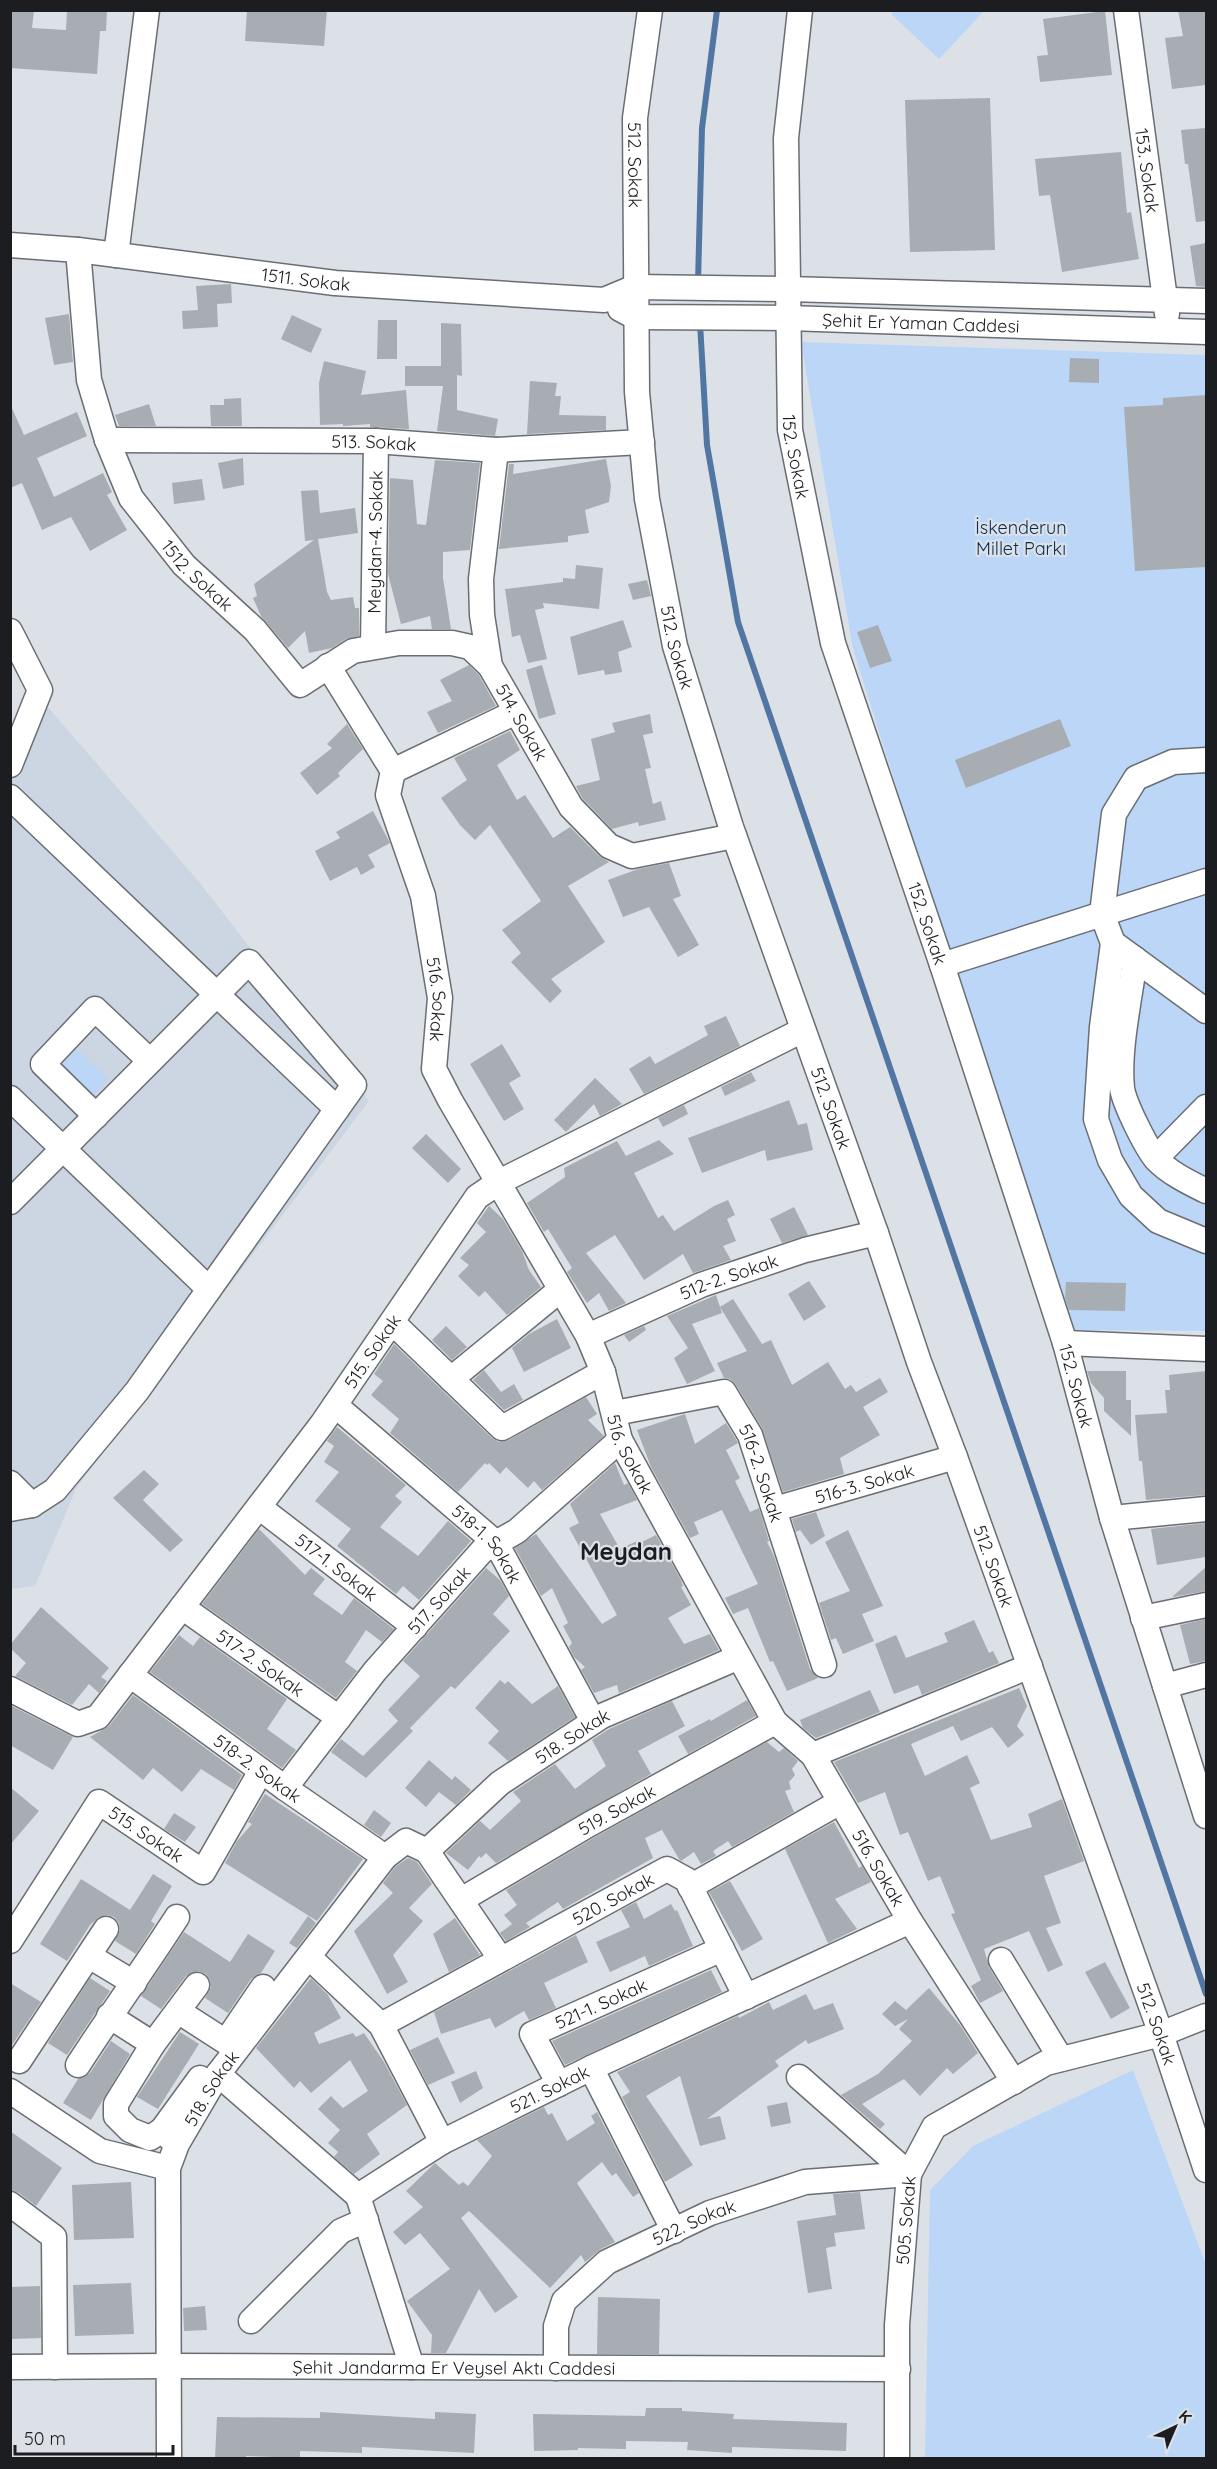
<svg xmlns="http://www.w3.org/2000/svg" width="1217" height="2469" font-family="Quicksand,sans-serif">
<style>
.built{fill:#ccd6e2}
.green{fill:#bbd6f7}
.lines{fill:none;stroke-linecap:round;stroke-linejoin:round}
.stream{stroke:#5276a2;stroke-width:6}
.building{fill:#a8adb3}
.minor-casing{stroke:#6a6e74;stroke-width:27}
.minor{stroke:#fff;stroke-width:24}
.labels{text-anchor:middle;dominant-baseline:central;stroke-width:4.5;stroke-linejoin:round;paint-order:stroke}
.street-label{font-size:18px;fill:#1c1d20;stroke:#dce1e8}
.park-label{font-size:18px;fill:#072c53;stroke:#dce1e8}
.district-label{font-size:24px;font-weight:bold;fill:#1c1d20;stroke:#dce1e8}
</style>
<rect width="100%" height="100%" fill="#dce1e8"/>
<!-- built -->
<path class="built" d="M40 698 200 883 369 1101 77 1487 35 1586 11 1589 10 752Z"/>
<!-- green -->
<path class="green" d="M895 10H984V11L939 59 891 14Z
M801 342 1206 355V1331L1067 1330 853 649Z
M70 1043 108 1079 90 1099 52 1063Z
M1133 2070 1206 2265V2458H925L930 2190 973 2146Z"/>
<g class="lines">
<!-- stream -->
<path class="stream" d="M698 283 702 128 717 10
M700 323 707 445 738 622 1206 1994"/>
</g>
<!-- building -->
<path class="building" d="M10 10H34L32 28 66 30 67 10H107L106 31H100L97 74 10 68Z
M247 10H327L324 46 245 41Z
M1178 10H1206V85L1172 89 1165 38 1183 36Z
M1105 11 1112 75 1040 82 1037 56 1048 55 1043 19Z
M990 98 995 250 910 252 905 100Z
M1206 128V221L1196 222 1188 164H1185L1181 130Z
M1121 152 1127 213 1131 212 1139 259 1062 272 1050 195 1039 196 1035 159Z
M1206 243V287L1196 286 1190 246Z
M231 284 232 303 217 304 218 327 183 329 182 311 198 310 196 286Z
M69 314 73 362 54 365 45 318Z
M292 315 322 329 311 353 281 339Z
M378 320H397V359H377Z
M441 323 461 324 462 376 457 375V410L498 419 495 436 437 431 443 386H405V366H441Z
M1070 358 1099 359V383L1069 382Z
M324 361 366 371 361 395 406 390 409 429 370 427V424L343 426V424L320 425 319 383Z
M530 381 557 383 555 396H561L559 415 606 416V430L527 434Z
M1206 395V567L1135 571 1124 407 1163 405V398Z
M241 398 242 426H211L210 405H224V399Z
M10 404 24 435 77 412 87 436 37 458 54 497 103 473 112 492 107 495 127 530 90 551 71 517 42 530 22 483 10 488Z
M149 404 156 426H119L115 415Z
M243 458 244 485 223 489 218 463Z
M606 459 611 486 609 502 585 510 589 533 568 536V542L499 549 509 464H514L513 474Z
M435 460 480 463 470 550 443 552V578L451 629H432L430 616 401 624 388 574 390 478 413 480 417 524 426 525Z
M202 479 205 500 174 504 172 483Z
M318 490 320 513 355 508 358 533 318 539 327 592 331 600 353 597 355 608H359V636L346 639 332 648 309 653 305 631 288 648 261 616 253 598 257 596 254 584 314 540 305 541 301 491Z
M576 565 603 568 599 609 543 603 544 608 535 610 547 659 528 663 520 635 512 637 505 589 563 582V578L575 579Z
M647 580 651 596 633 600 628 584Z
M623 620 632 647 618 652 622 672 605 675 604 670 578 675 570 637Z
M878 625 892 661 870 668 857 632Z
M469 665 479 675 496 706 438 733 427 712 452 701 440 680Z
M542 665 556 714 539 719 526 670Z
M650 714 653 733 643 735 651 768 645 769 653 804 661 801 666 820 639 826 638 822 612 829 582 798 576 786 600 780 591 739 615 732 612 723Z
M1060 719 1071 746 966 788 955 760Z
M347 724 363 749 338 773 340 776 317 795 300 773 332 748 327 744Z
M510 731 520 750 497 765 517 800 525 795 553 838 570 827 599 856 609 862 568 886 605 942 551 979 562 991 550 1003 511 962 521 953 502 930 541 901 490 825 475 840 460 825 441 798 467 780 454 758Z
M373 811 390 843 368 855 375 867 361 875 357 867 330 881 315 851 340 838 336 832Z
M669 863 681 896 673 899 699 945 678 957 649 907 623 917 608 880 638 869Z
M726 1016 740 1046 644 1094 629 1069 650 1056 655 1064 708 1035 704 1026Z
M502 1044 521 1076 509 1083 524 1109 504 1121 470 1064Z
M751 1072 756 1081 725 1096 721 1087Z
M595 1078 622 1104 600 1116 594 1104 566 1132 554 1120Z
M789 1100 798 1125 807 1123 813 1150 767 1161 765 1150 702 1173 688 1138Z
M684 1105 688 1114 663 1127 658 1118Z
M426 1134 461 1169 448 1183 412 1148Z
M659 1140 674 1154 634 1173 658 1218 663 1215 674 1231 714 1206 728 1200 735 1215 727 1219 736 1241 723 1246 731 1260 693 1273 683 1254 644 1280 615 1235 586 1253 626 1303 609 1311 599 1293 587 1303 567 1272 572 1268 548 1229 544 1232 527 1203 565 1177 564 1168 617 1141 626 1156Z
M489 1206 503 1219 522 1251 529 1270 541 1287 507 1315 485 1291 479 1297 458 1276 469 1265 460 1258 486 1232 477 1223Z
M794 1207 808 1235 782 1243 770 1219Z
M809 1281 826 1307 804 1321 788 1294Z
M1066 1282 1126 1283 1125 1311 1069 1310 1065 1298Z
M716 1295 722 1313 692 1324 715 1371 687 1384 674 1358 688 1348 667 1316Z
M733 1299 762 1344 771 1340 792 1385 828 1362 845 1389 851 1385 856 1392 880 1378 888 1392 863 1407 880 1435 840 1458 844 1474 783 1492 762 1428 736 1385 730 1379 724 1378 717 1363 747 1351 720 1307Z
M557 1319 571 1348 524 1372 512 1348 529 1334Z
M446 1326 467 1347 452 1360 432 1340Z
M644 1326 646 1330 629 1342 624 1335Z
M394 1344 492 1438 499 1442 509 1440 586 1397 597 1414 588 1420 604 1436 542 1490 534 1481 528 1488 506 1467 500 1474 489 1463 487 1465 485 1463 458 1492 390 1433 399 1419 371 1395 383 1381 374 1374Z
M484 1370 501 1392 514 1384 523 1400 504 1410 473 1380Z
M1087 1371H1126V1400H1131V1436L1104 1411V1398L1091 1383Z
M1206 1371V1495L1146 1500 1142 1461H1139L1135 1415 1167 1413 1165 1390H1170L1169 1375Z
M685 1414 695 1444 726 1423 737 1441 738 1443 726 1450 740 1478 735 1481 750 1512 759 1508 769 1541 767 1542 774 1556 810 1669 818 1678 787 1691 773 1661 770 1662 748 1608 733 1614 725 1598 758 1584 722 1510 694 1522 699 1534 690 1538 651 1467 637 1430Z
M337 1427 406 1485 395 1496 402 1502 380 1527 418 1556 448 1521 471 1541 419 1600 403 1586 396 1594 337 1546 351 1529 315 1501 339 1472 324 1462 334 1446 327 1441Z
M615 1463 624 1485 628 1483 637 1500 600 1514 620 1549 639 1540 640 1543 656 1535 681 1580 683 1586 681 1587 691 1605 668 1618 684 1644 710 1634 719 1650 619 1693 617 1685 594 1693 581 1670 585 1667 574 1657 569 1647 572 1643 563 1626 568 1623 552 1588 541 1596 515 1548 536 1534 602 1624 617 1615 569 1528 579 1523 570 1504Z
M144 1470 159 1484 143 1500 183 1540 170 1552 113 1498Z
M816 1512 825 1536 811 1545 800 1530 796 1532 792 1519Z
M1206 1523V1557L1157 1565 1151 1529Z
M259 1529 305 1575 311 1568 325 1579 313 1594 342 1615 354 1598 394 1629 382 1642 366 1630 345 1662 357 1671 336 1698 202 1604Z
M848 1530 883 1606 862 1614 874 1641 843 1654 836 1638 831 1640 819 1603 850 1591 825 1542Z
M1206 1567V1591L1173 1597V1596Z
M486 1568 500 1580 509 1596 493 1614 510 1631 455 1689 451 1686 410 1728 413 1731 366 1778 331 1752 341 1739 363 1756 398 1721 388 1710 420 1676 403 1661Z
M41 1607 109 1668 101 1677 107 1681 99 1693 89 1684 72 1705 15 1676 26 1663 10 1648V1645Z
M1206 1619V1661L1190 1664 1180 1625Z
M974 1620 989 1653 993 1651 999 1663 922 1695 918 1685 894 1694 875 1644 896 1635 906 1658 948 1642 944 1633Z
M179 1635 193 1646 200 1637 287 1699 267 1729 296 1750 282 1768 150 1672Z
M500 1680 505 1684 508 1681 532 1704 558 1686 575 1717 508 1761 488 1743 499 1731 475 1708Z
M1019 1688 1027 1706 1017 1726 1024 1735 1008 1748 992 1727 961 1741 953 1726 911 1744 925 1776 967 1755 980 1783 970 1788 991 1840 1032 1827 1028 1814 1062 1799 1084 1861 1044 1876 1061 1923 1046 1928 1063 1965 1048 1972 1029 1931 984 1949 989 1967 1003 1991 980 2003 971 1986 981 1980 951 1914 955 1913 940 1876 928 1881 908 1832 900 1835 885 1792 858 1803 834 1762Z
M870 1690 880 1712 816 1738 803 1728 800 1720Z
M133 1695 242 1775 234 1790 201 1769 182 1792 153 1768 143 1780 90 1737 109 1726Z
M747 1700 756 1716 688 1754 678 1736 710 1719 711 1721Z
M672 1701 685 1726 638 1751 651 1774 496 1863 486 1853 481 1858 479 1856 468 1870 446 1853 480 1821 490 1830 521 1801 513 1792 555 1764 575 1789 606 1766 592 1740 609 1729Z
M10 1705 73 1737 53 1770 10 1745Z
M767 1742 779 1752 784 1748 798 1761 792 1769 795 1775 789 1782 791 1789 785 1791 794 1812 732 1847 728 1841 713 1851 716 1856 701 1864 694 1852 681 1861 679 1859 662 1830 645 1838 653 1858 563 1909 558 1902 526 1923 530 1927 506 1941 500 1933 512 1924 504 1915 517 1905 506 1890 595 1837Z
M429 1760 452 1780 455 1776 471 1790 456 1805 439 1792 426 1807 405 1788Z
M10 1787 39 1811 10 1845Z
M266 1792 265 1794 363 1859 317 1921 225 1863 237 1841 252 1824 248 1822Z
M374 1810 391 1823 381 1837 364 1825Z
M174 1813 196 1827 185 1842 164 1829Z
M834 1822 859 1868 862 1866 871 1882 835 1899 857 1929 828 1943 785 1849Z
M408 1858 417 1862 432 1884 409 1908 423 1921 393 1955 408 1982 387 1994 354 1931 393 1893 383 1883 395 1867Z
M153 1874 172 1886 151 1921 155 1924 136 1954 115 1941 120 1930 119 1923 114 1917 107 1915 99 1917 90 1925 67 1961 40 1944 81 1879 130 1910Z
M730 1881 763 1939 742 1951 709 1892Z
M636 1902 644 1919 671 1904 675 1911 677 1910 693 1946 649 1966 645 1956 610 1972 596 1942 630 1927 621 1910Z
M308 1916 316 1923 297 1948 289 1943Z
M455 1918 480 1955 449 1972 433 1934Z
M184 1932 230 1962 248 1934 275 1951 261 1973 251 1979 228 2013 205 1998 211 1987 210 1980 206 1974 198 1971 186 1976 161 2009 141 1996Z
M576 1935 588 1962 544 1983 556 2008 529 2020 524 2011 495 2028 490 2018 441 2034 434 2012Z
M1105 1962 1130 2008 1111 2019 1085 1972Z
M711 1970 722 1992 565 2065 552 2041Z
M90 1978 110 1991 67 2055 48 2043Z
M311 1978 328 1995 341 2018 314 2033 319 2044 353 2033 356 2037 364 2033 384 2062 407 2105 367 2134 380 2154 354 2174 334 2157 338 2152 328 2143 340 2130 318 2109 331 2096 343 2108 368 2091 350 2060 311 2093 300 2081 294 2088 256 2048Z
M10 1983 41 2002 10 2048Z
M929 1988 960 2025 978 2053 953 2074 947 2068 920 2096 904 2079 862 2104 885 2124 880 2129 841 2095 878 2074 912 2041 899 2029 908 2019 895 2026 882 2014 895 2001 906 2010Z
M806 1994 814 2010 833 2003 844 2029 808 2044 806 2040 775 2061 779 2066 707 2119 720 2116 726 2139 700 2146 680 2076 646 2096 693 2165 665 2182 622 2097 630 2092 617 2072 738 2016 739 2018 769 2002 773 2010Z
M180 2032 199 2044 158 2109 137 2097Z
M438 2037 455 2073 428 2085 410 2050Z
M111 2041 130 2054 91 2120 63 2103 78 2079 90 2073Z
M476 2071 483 2088 460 2103 451 2082Z
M787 2102 791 2123 771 2127 767 2106Z
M544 2107 548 2115 552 2113 567 2141 595 2123 591 2116 597 2112 639 2193 633 2197 616 2173 612 2176 602 2162 577 2183 615 2242 601 2249 585 2262 581 2255 550 2288 469 2211 461 2218 518 2297 495 2313 479 2289 446 2353H431L432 2335 407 2301 450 2269 420 2233 405 2245 393 2232 423 2207 406 2191 435 2163 459 2185 463 2182 468 2186 492 2156 477 2140Z
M10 2131 62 2168 36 2206 19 2193 10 2190Z
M131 2182 134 2238 74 2240 72 2185Z
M860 2192 865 2229 834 2233 836 2246 826 2248 832 2289 808 2293 797 2221 836 2215 833 2194Z
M131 2283 134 2334 75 2336 73 2285Z
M40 2286 41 2338 10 2339V2287Z
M598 2297 660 2299 659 2354H597Z
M205 2306 207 2330 184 2331 183 2308Z
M646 2408H682V2411L734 2414 733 2419 847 2423 846 2451 732 2447V2453L687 2450 688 2442 626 2441V2449L578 2448V2450L534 2451 533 2414 645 2416Z
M320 2412 435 2419V2412L476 2414 474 2453 362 2447V2453L300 2451V2458L246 2456V2458H215L217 2417 320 2418Z"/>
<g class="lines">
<!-- minor casing -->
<g class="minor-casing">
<g id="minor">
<path id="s1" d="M650 10 635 118 637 392 647 499 675 646 731 827 876 1233 919 1362 955 1457 1161 2034 1206 2170"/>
<path id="s2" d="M800 10 786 138 790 430 833 643 942 965 1065 1343 1112 1518 1206 1816"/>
<path id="s3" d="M1126 10 1167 314"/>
<path id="s4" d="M10 245 78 250 335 283 604 300 635 287 788 289 1206 301"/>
<path id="s5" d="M78 250 89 380 107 440 131 498 184 565 255 630 300 685 353 651 399 643H452L470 647 490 666"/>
<path d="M116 255 147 10"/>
<path id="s6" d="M620 309 635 317 788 318 1206 332"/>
<path id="s7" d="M107 440 376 441 496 450 642 442"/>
<path id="s8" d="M496 450 481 579 482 615 490 666 571 807 609 846 632 856 734 836"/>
<path d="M10 631 40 690 10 765"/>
<path id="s9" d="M373 646 376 441"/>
<path d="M328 666 393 771 516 712"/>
<path d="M1206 760 1173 762 1136 778 1114 814 1102 914 1113 943 1206 1011"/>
<path id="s10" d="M393 771 388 795 423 896 440 998 434 1069 450 1100 588 1336 603 1372 620 1440 775 1722 813 1755 910 1921 1014 2082"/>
<path d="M10 797 337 1109"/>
<path d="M1113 943 1102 1027 1096 1119 1110 1160 1131 1196 1158 1221 1206 1241"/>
<path d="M1135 959C1130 998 1118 1050 1122 1088 1124 1103 1146 1147 1156 1159 1169 1173 1190 1183 1206 1191"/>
<path d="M942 965 1206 881"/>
<path d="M10 1098 209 1289"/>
<path d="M96 1116 43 1064 95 1009 150 1061"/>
<path d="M1156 1158 1206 1107"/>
<path d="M10 1202 249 962 354 1085 137 1391 55 1490 32 1505 10 1509"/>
<path d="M392 1322 502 1428 603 1372"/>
<path id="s11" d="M588 1336 701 1285 805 1250 876 1233"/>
<path d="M1065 1343 1206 1349"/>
<path d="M451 1379 560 1290"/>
<path id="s12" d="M335 1405 496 1543 593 1721"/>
<path id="s13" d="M615 1413 724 1392 750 1435 824 1665"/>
<path d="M10 1483 32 1505"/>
<path id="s14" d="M259 1507 415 1627"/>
<path id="s15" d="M775 1509 955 1457"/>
<path d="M1112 1518 1206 1509"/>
<path id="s16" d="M182 1607 339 1718"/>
<path d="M1143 1618 1206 1605"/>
<path id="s17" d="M130 1675 285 1788 385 1857"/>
<path d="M1165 1686 1206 1675"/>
<path id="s18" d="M10 1689 78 1724 98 1717 322 1424 477 1197 499 1182 803 1030"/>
<path d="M813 1755 1030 1666"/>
<path id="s19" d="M285 1788 375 1671 482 1551 517 1531 620 1440"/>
<path id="s20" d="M427 1851 500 1783 602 1716 739 1657"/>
<path d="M690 1887 840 1802"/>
<path id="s21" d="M461 1900 588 1825 775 1722"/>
<path id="s22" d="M10 1941 99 1802 203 1872 261 1771"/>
<path d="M89 1956 134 1983"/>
<path d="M310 1958 381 2025 442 2142"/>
<path d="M1001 1960 1061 2059"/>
<path d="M178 2011 226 2042"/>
<path d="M109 2016 153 2044"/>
<path id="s23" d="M381 2025 667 1869 687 1880 746 1997"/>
<path d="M227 2040 263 1987"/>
<path d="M19 2061 106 1929"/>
<path d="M78 2065C110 2015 145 1967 177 1917"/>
<path d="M591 2068 674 2231"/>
<path d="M218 2074 358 2196"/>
<path d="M799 2077 909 2174"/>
<path id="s24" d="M559 2084 532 2034 722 1949"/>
<path d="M10 2091 100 2151 168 2168"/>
<path d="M162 2130 150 2138 130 2130 116 2116V2104L153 2044 197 1985"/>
<path d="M172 2140 162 2130 200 2078"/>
<path d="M10 2204 54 2237 55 2367"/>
<path d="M251 2321 341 2231 366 2220"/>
<path id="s25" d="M10 2367 168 2366 898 2369"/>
<path id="s26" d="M412 2367 358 2196 442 2142 591 2068 910 1921"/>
<path id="s27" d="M556 2368V2326L564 2301 607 2262 710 2213 805 2182 909 2174"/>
<path id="s28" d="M169 2458 168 2168 177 2144 218 2074 385 1857 406 1841 427 1851 500 1958"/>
<path id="s29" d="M897 2458V2325L909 2174 934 2127 1046 2063 1161 2034 1206 2016"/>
</g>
</g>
<!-- minor -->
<use href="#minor" class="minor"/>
</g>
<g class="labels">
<!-- street labels -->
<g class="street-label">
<text stroke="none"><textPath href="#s1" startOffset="156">512. Sokak</textPath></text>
<text stroke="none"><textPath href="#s3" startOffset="162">153. Sokak</textPath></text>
<text stroke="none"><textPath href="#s4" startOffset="298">1511. Sokak</textPath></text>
<text stroke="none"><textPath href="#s6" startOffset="303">Şehit Er Yaman Caddesi</textPath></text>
<text stroke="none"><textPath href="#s7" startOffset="267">513. Sokak</textPath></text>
<text stroke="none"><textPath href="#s2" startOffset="448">152. Sokak</textPath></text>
<text stroke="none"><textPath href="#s9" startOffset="104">Meydan-4. Sokak</textPath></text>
<text stroke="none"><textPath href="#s5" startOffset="358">1512. Sokak</textPath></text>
<text stroke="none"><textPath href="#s1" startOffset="642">512. Sokak</textPath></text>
<text stroke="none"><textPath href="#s8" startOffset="282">514. Sokak</textPath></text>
<text stroke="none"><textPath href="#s2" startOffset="934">152. Sokak</textPath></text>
<text stroke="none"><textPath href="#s10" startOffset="236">516. Sokak</textPath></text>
<text stroke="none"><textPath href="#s1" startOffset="1128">512. Sokak</textPath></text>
<text stroke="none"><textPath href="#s11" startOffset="153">512-2. Sokak</textPath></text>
<text stroke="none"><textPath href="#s18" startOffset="555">515. Sokak</textPath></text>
<text stroke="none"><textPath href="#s2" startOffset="1420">152. Sokak</textPath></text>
<text stroke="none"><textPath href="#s10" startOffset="740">516. Sokak</textPath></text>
<text stroke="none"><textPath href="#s13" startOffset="201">516-2. Sokak</textPath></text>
<text stroke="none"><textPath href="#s15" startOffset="93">516-3. Sokak</textPath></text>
<text stroke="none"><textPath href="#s12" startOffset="207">518-1. Sokak</textPath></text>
<text stroke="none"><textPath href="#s1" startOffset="1614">512. Sokak</textPath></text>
<text stroke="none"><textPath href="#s14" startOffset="98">517-1. Sokak</textPath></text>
<text stroke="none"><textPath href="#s19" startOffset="243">517. Sokak</textPath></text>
<text stroke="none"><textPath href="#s16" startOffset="96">517-2. Sokak</textPath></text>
<text stroke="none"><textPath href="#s20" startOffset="186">518. Sokak</textPath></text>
<text stroke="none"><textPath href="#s17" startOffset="158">518-2. Sokak</textPath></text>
<text stroke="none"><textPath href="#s21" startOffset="180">519. Sokak</textPath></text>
<text stroke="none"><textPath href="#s22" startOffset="222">515. Sokak</textPath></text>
<text stroke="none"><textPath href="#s10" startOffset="1226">516. Sokak</textPath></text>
<text stroke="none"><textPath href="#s23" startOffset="264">520. Sokak</textPath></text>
<text stroke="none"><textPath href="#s24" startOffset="132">521-1. Sokak</textPath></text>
<text stroke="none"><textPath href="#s1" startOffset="2100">512. Sokak</textPath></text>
<text stroke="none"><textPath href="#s28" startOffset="381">518. Sokak</textPath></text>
<text stroke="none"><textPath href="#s26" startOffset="399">521. Sokak</textPath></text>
<text stroke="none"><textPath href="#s29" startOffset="238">505. Sokak</textPath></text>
<text stroke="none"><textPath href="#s27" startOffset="222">522. Sokak</textPath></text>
<text stroke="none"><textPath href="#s25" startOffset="444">Şehit Jandarma Er Veysel Aktı Caddesi</textPath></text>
</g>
<!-- park labels -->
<g class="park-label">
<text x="1021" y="527">İskenderun<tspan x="1021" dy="21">Millet Parkı</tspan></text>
</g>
<!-- district labels -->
<g class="district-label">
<text x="626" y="1551">Meydan</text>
</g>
</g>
<!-- border -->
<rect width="1217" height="2469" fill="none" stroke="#1c1d20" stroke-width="24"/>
<!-- north arrow -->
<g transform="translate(1175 2427) rotate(44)" stroke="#dce1e8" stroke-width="4.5" paint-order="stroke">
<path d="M0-4.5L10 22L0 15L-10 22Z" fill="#1c1d20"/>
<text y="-9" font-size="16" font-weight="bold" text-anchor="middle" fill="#1c1d20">K</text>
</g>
<!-- scale -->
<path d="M15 2445v9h158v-9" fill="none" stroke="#1c1d20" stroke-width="3"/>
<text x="24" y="2445" font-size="18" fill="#1c1d20" stroke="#dce1e8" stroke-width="4.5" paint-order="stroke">50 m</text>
</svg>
